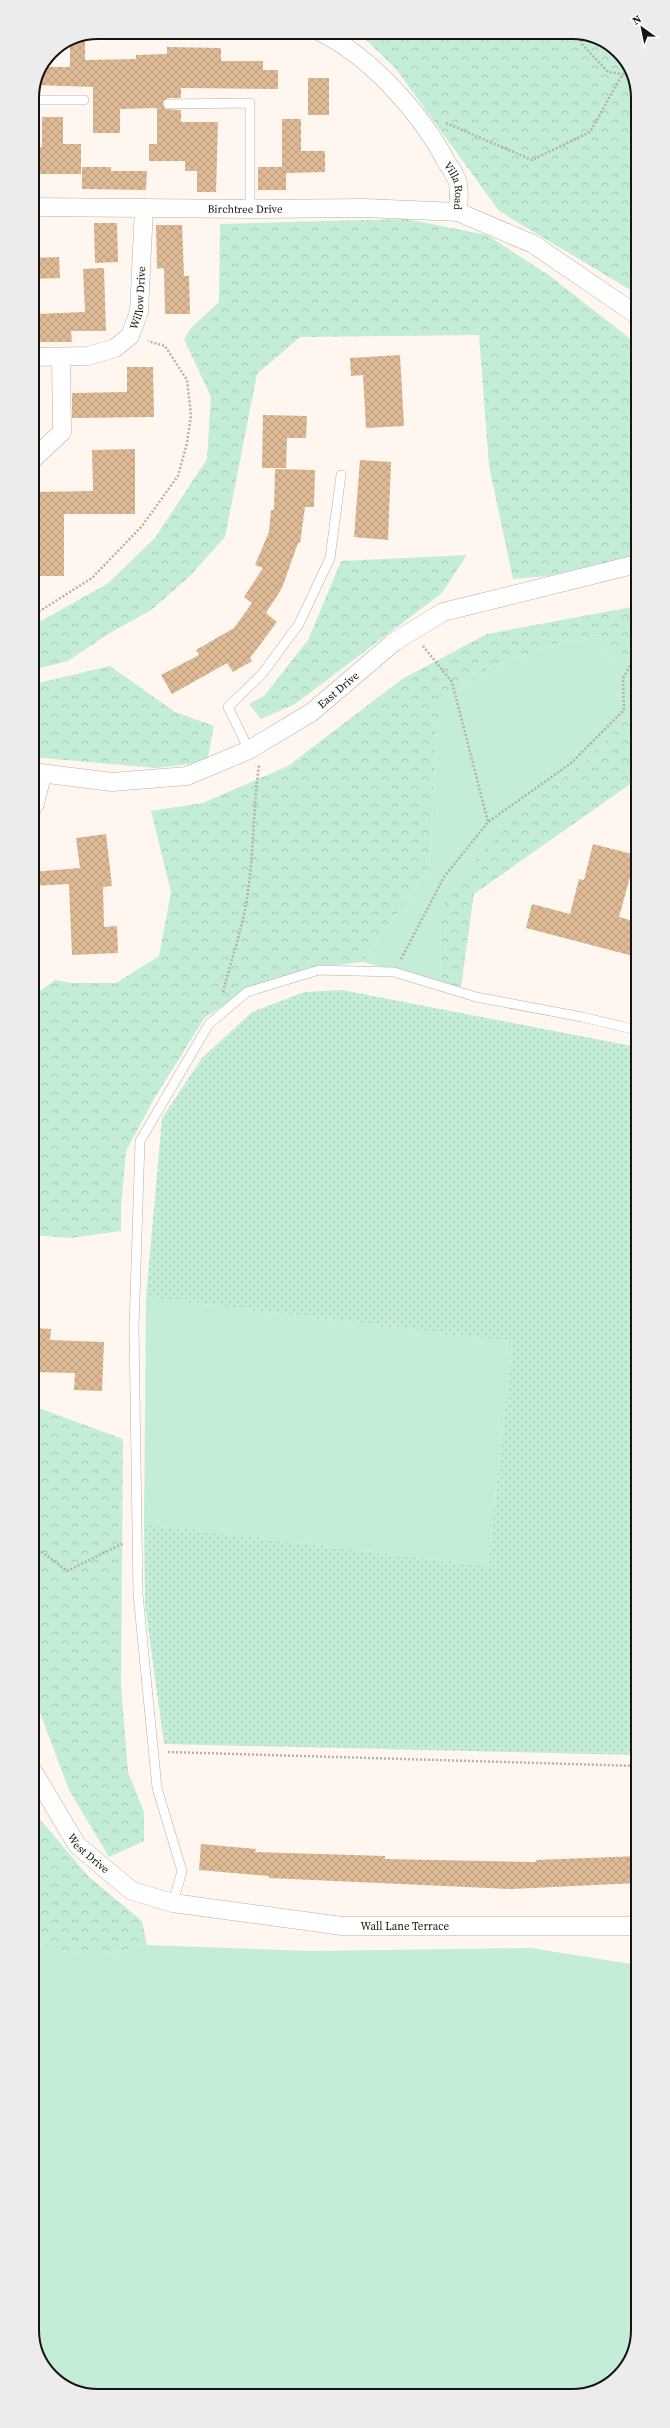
<svg xmlns="http://www.w3.org/2000/svg" width="670" height="2428" font-family="'Source Serif 4',serif">
<style>
.green{fill:#c3edd7}
.forest{fill:url(#forest-crowns)}
.park{fill:url(#park-dots)}
.building{fill:url(#building-cross-hatch)}
.lines{fill:none;stroke-linecap:round;stroke-linejoin:round}
.service-casing{stroke:#b8afa6;stroke-width:10}
.minor-casing{stroke:#b8afa6;stroke-width:19}
.path{stroke:#b7b0a9;stroke-width:2.5;stroke-dasharray:2 2;stroke-linecap:butt}
.service{stroke:#fff;stroke-width:9}
.minor{stroke:#fff;stroke-width:18}
.labels{text-anchor:middle;dominant-baseline:central;stroke-width:3.5;stroke-linejoin:round;paint-order:stroke}
.street-label{font-size:11px;fill:#171310;stroke:#fff}
.rim{fill:none;stroke:#171310;stroke-width:2}
</style>
<defs>
<pattern id="forest-crowns" width="20" height="18" patternUnits="userSpaceOnUse"><rect width="20" height="18" fill="#c3edd7"/><path d="M2 6a3 3 0 1 1 6 0M12 15a3 3 0 1 1 6 0" fill="none" stroke="#a7cab8"/></pattern>
<pattern id="park-dots" width="8" height="8" patternUnits="userSpaceOnUse"><rect width="8" height="8" fill="#c3edd7"/><path d="M2 2h.1M6 6h.1" fill="none" stroke="#a7cab8" stroke-width="1.8" stroke-linecap="round"/></pattern>
<pattern id="building-cross-hatch" width="8" height="8" patternUnits="userSpaceOnUse"><rect width="8" height="8" fill="#ddb995"/><path d="M0 0l8 8M0 8l8-8" fill="none" stroke="#bd9e7f"/></pattern>
</defs>
<rect width="100%" height="100%" fill="#fff7ef"/>
<!-- green -->
<path class="green" d="M598 638 631 675 635 710 587 759 529 805 440 925 442 983 363 962 429 868 437 726 443 698 491 667 555 644Z
M146 1297 512 1342 488 1566 144 1524Z
M33 1934 43 1947 90 1957 147 1945 311 1951 531 1948 638 1965V2330L622 2373 585 2395 94 2396 54 2379 33 2343Z"/>
<!-- forest -->
<path class="forest" d="M358 32 580 33 616 49 637 85V294L499 211 396 69Z
M406 219 487 235 550 276 637 344V555L548 576 513 579 489 466 479 335 300 337 257 374 225 537 189 577 151 610 108 634 68 661 32 670V626L107 584 155 538 207 459 211 397 184 339 191 328 219 302 220 224Z
M467 555 442 593 295 704 261 719 249 704 264 696 308 640 341 561Z
M637 606V796L636 780 474 894 461 987 442 983 440 925 446 900 474 861 529 805 587 759 635 710 631 675 598 638 555 644 491 667 444 698 437 726 429 868 363 962 308 968 254 988 205 1017 154 1099 126 1151 121 1207V1231L70 1238 33 1235V1012L36 994 55 980 72 983H116L159 956 171 892 151 811 203 803 288 766 402 679 487 634Z
M110 666 175 712 214 726 207 762 156 768 32 757 34 684Z
M33 1406 123 1439 121 1685 128 1772 144 1812V1841L109 1857 69 1790 33 1694Z
M33 1811 88 1876 142 1921 147 1945 90 1957 43 1947 33 1934Z"/>
<!-- park -->
<path class="park" d="M342 990 637 1047 638 1755 164 1744 145 1605 144 1524 488 1566 512 1342 146 1297 162 1118 202 1058 252 1012 304 992Z"/>
<!-- building -->
<path class="building" d="M85 37V60L136 59V55L167 54V47L221 48V61H263V70H278V89L181 88V98H168L163 101 165 109 181 110V122H218L216 192H197V171H185V161H149V144H157V108L120 109V133H93V87L35 85 37 73 41 67H70V44Z
M308 78H329V115H308Z
M42 117H63V144H81V174H32V147H42Z
M282 119H301V151H325V172L286 173V190H258V167H282Z
M82 167H111V171H147L146 190 82 189Z
M94 223H117L118 262 95 263Z
M156 225H182L184 276H189L190 314H165L164 268 157 269Z
M59 257 60 278 32 279V258Z
M104 268 106 331H71L72 342H37L36 314 85 312 83 269Z
M400 355 404 426 366 428 363 375 351 376 350 358Z
M127 367H153L154 417 72 418V393L127 392Z
M263 415 307 416 306 438H287L286 468H262Z
M135 449V514H64V576H32V556H40V513H32V492L93 491 92 450Z
M360 460 391 462 388 540 354 537Z
M275 469 315 470 314 507H305L300 543H298L282 588 266 613 277 622 250 658 252 661 233 672 227 663 172 694 161 675 199 655 196 650 234 628 252 603 244 597 263 568 255 565 269 532 271 510H274Z
M106 834 112 886 103 887 104 927 117 926 118 953 72 955 69 884 32 886V872L80 868 76 838Z
M593 844 636 855 619 917 637 922V957L526 928 532 904 570 914 579 879 584 880Z
M33 1328 51 1329 50 1340 104 1342 102 1391 74 1390 75 1373 33 1372Z
M201 1844 256 1849 255 1852 385 1856V1859L536 1862V1860L638 1856V1883L512 1889 269 1878V1876L199 1870Z"/>
<g class="lines">
<!-- service casing -->
<g class="service-casing">
<path id="service" d="M32 100H84
M168 104 250 103V209
M249 750 228 707 262 674 299 624 330 558 341 475
M32 816 39 806 47 774
M173 1903 182 1871 157 1788 138 1594 134 1328 140 1141 209 1024 247 992 319 970 394 972 476 997 582 1017 637 1030"/>
</g>
<!-- minor casing -->
<g class="minor-casing">
<g id="minor">
<path id="s1" d="M320 32C370 56 422 114 447 163 451 169 457 177 458 184 460 193 458 203 458 212L533 244 637 315"/>
<path id="s2" d="M32 207 250 209 364 208 458 212"/>
<path id="s3" d="M32 357 88 356 115 348 130 336 139 312 144 208"/>
<path d="M32 460 62 432 61 357"/>
<path id="s4" d="M32 772 112 782 187 776 249 750 312 712 394 642 443 612 637 564"/>
<path id="s5" d="M33 1771 77 1845 132 1891 173 1903 342 1926H638"/>
</g>
</g>
<!-- path -->
<path class="path" d="M577 33 582 44 608 72 631 75
M446 123 532 160 590 132 622 75
M32 616 92 578 142 526 178 476 187 443 191 415 187 380 165 346 148 341
M423 646 452 682 488 822
M401 959 444 877 488 822 570 764 624 710 623 678 637 654
M223 992C231 961 242 930 247 898 254 854 253 809 259 765
M33 1543 38 1549 67 1571 124 1543
M168 1752 638 1766"/>
<!-- service -->
<use href="#service" class="service"/>
<!-- minor -->
<use href="#minor" class="minor"/>
</g>
<g class="labels">
<!-- street labels -->
<g class="street-label">
<text stroke="none"><textPath href="#s1" startOffset="210">Villa Road</textPath></text>
<text stroke="none"><textPath href="#s2" startOffset="213">Birchtree Drive</textPath></text>
<text stroke="none"><textPath href="#s3" startOffset="143">Willow Drive</textPath></text>
<text stroke="none"><textPath href="#s4" startOffset="331">East Drive</textPath></text>
<text stroke="none"><textPath href="#s5" startOffset="100">West Drive</textPath></text>
<text stroke="none"><textPath href="#s5" startOffset="434">Wall Lane Terrace</textPath></text>
</g>
</g>
<!-- crop -->
<path d="M0 0H670V2428H0ZM98 39H572A59 59 0 0 1 631 98V2330A59 59 0 0 1 572 2389H98A59 59 0 0 1 39 2330V98A59 59 0 0 1 98 39Z" fill="#ececec" fill-rule="evenodd"/>
<path class="rim" d="M98 39H572A59 59 0 0 1 631 98V2330A59 59 0 0 1 572 2389H98A59 59 0 0 1 39 2330V98A59 59 0 0 1 98 39Z"/>
<!-- north arrow -->
<g transform="translate(642 28) rotate(327)" stroke="#ffffff" stroke-width="3" paint-order="stroke">
<path d="M0-3L7 15L0 10L-7 15Z" fill="#171310"/>
<text y="-6" font-size="11" font-weight="bold" text-anchor="middle" fill="#171310">N</text>
</g>
</svg>
